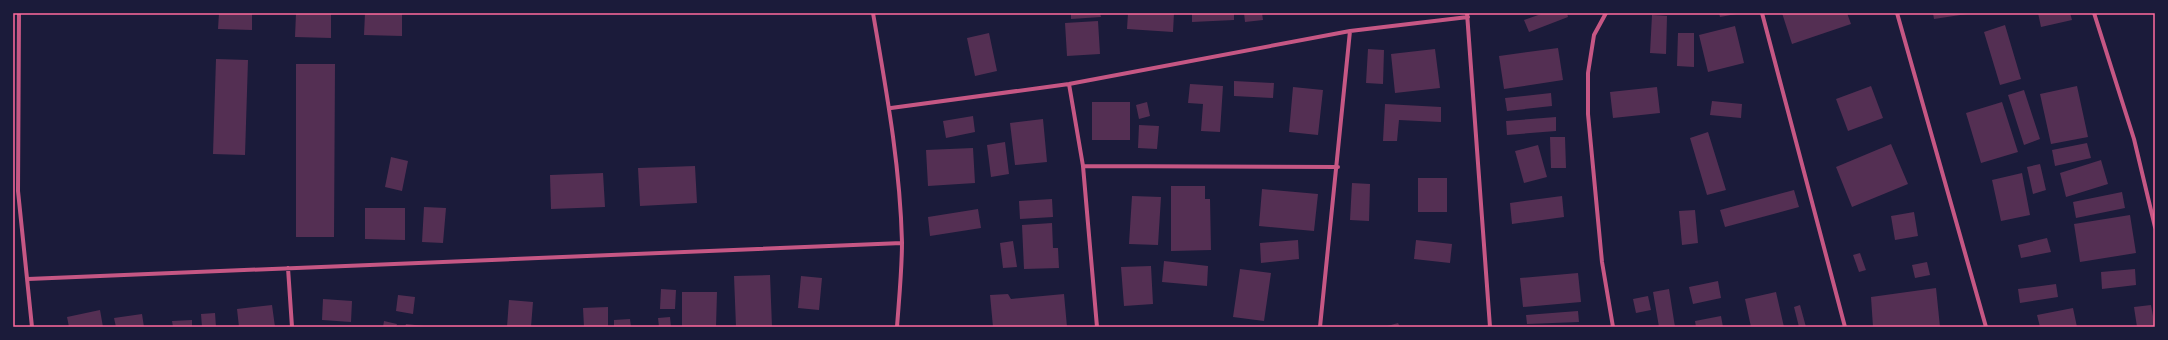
<svg xmlns="http://www.w3.org/2000/svg" width="2168" height="340" font-family="'DejaVu Sans',sans-serif">
<style>
.building{fill:#542f53}
.lines{fill:none;stroke-linecap:round;stroke-linejoin:round}
.minor{stroke:#c65784;stroke-width:4}
.neatline{fill:none;stroke:#ff6b9d;stroke-width:1.5}
</style>
<rect width="100%" height="100%" fill="#1b1b3a"/>
<!-- building -->
<path class="building" d="M219 13H252V30L218 29Z
M296 13H331V38L295 37Z
M365 13H402V36L364 35Z
M1071 13H1100L1101 17 1071 19Z
M1128 13H1174L1173 32 1127 29Z
M1192 13H1234V20L1192 22Z
M1244 13H1262L1263 20 1245 22Z
M1544 13H1567L1568 17 1529 32 1524 20Z
M1719 13H1736V14L1720 17Z
M1782 13H1847L1851 24 1792 44Z
M1933 13H1967V14L1934 19Z
M2038 13H2070L2072 20 2041 27Z
M1652 15 1667 16 1666 54 1650 53Z
M1098 21 1100 54 1067 56 1065 23Z
M2005 25 2021 79 2000 85 1984 32Z
M1735 26 1744 63 1708 72 1699 35Z
M989 33 997 71 975 76 967 38Z
M1678 33H1694V67L1677 66Z
M1558 48 1563 80 1504 89 1499 56Z
M1368 49 1384 50 1383 84 1366 83Z
M1435 49 1440 88 1395 93 1391 54Z
M216 59 248 60 245 155 213 154Z
M296 64H335L334 237H296Z
M1234 81 1274 83 1273 98 1234 96Z
M1190 84 1223 86 1220 132 1201 131 1203 104 1188 103Z
M1871 86 1883 118 1848 131 1836 99Z
M2077 86 2088 137 2051 144 2040 94Z
M1293 87 1323 90 1318 135 1289 132Z
M1657 87 1660 113 1613 118 1610 92Z
M2024 90 2040 139 2024 145 2008 95Z
M1551 93 1552 106 1507 111 1505 98Z
M1712 101 1742 104 1741 118 1710 115Z
M1092 102H1130V140H1092Z
M1147 102 1150 116 1139 119 1136 105Z
M2002 102 2018 152 1981 163 1966 113Z
M1385 104 1441 107V122L1399 120 1397 141H1383Z
M973 116 975 132 946 138 943 121Z
M1556 117V131L1507 135 1506 121Z
M1043 119 1047 162 1015 165 1010 123Z
M1139 125 1159 126 1157 149 1138 148Z
M1708 132 1726 190 1707 195 1690 138Z
M1550 137H1565L1566 168H1551Z
M1005 142 1009 174 991 177 987 145Z
M2087 143 2091 158 2055 166 2052 150Z
M1891 144 1908 184 1852 207 1836 167Z
M1538 145 1547 177 1524 183 1515 151Z
M973 148 975 183 928 186 926 150Z
M391 157 408 161 402 191 385 187Z
M2101 160 2108 184 2066 197 2060 173Z
M2040 164 2046 190 2033 194 2027 167Z
M695 166 697 203 640 206 638 168Z
M603 173 605 207 551 209 550 175Z
M2022 173 2030 215 2001 221 1992 180Z
M1418 178H1447V212H1418Z
M1352 183 1370 184 1369 221 1350 220Z
M1171 186H1205V199H1210L1211 250 1171 251Z
M1262 189 1318 194 1314 231 1259 226Z
M1794 190 1799 207 1725 227 1720 210Z
M2122 192 2125 208 2076 218 2073 202Z
M1132 196 1161 197 1158 245 1129 244Z
M1562 196 1564 217 1512 224 1510 203Z
M1052 199 1053 217 1020 219 1019 201Z
M424 207 446 208 443 243 422 242Z
M365 208H405V240L365 239Z
M978 209 981 228 930 236 928 217Z
M1695 210 1698 243 1682 245 1679 211Z
M1914 212 1918 236 1895 240 1891 216Z
M2130 215 2136 253 2080 262 2074 224Z
M1052 223 1053 248H1058L1059 268 1024 269 1022 225Z
M2047 238 2051 252 2021 258 2018 245Z
M1298 240 1299 259 1261 263 1260 243Z
M1416 240 1452 244 1450 263 1414 259Z
M1013 241 1017 267 1003 268 1000 243Z
M1860 253 1866 270 1859 272 1853 255Z
M1164 261 1208 266 1207 286 1162 282Z
M1927 262 1930 275 1915 278 1912 265Z
M1151 266 1153 304 1124 306 1121 267Z
M1240 269 1271 273 1264 321 1233 317Z
M2135 269 2136 285 2102 289 2101 272Z
M1578 273 1581 302 1523 307 1520 278Z
M770 275 772 327H736L734 276Z
M801 276 822 278 819 310 798 308Z
M1718 281 1721 298 1693 304 1689 287Z
M2056 284 2058 297 2020 303 2018 289Z
M1936 288 1940 327H1873L1871 297Z
M661 289 676 290 675 309H660Z
M1669 289 1675 327H1659L1653 292Z
M682 292H717L716 327H682Z
M1776 292 1784 327H1751L1745 299Z
M1008 294 1011 299 1064 294 1067 327H993L990 295Z
M398 295 415 297 413 314 396 311Z
M1648 296 1651 310 1636 313 1633 299Z
M323 299 352 301 351 322 322 320Z
M509 300 533 302 531 327H507Z
M272 305 275 327H239L237 309Z
M1800 305 1806 327H1799L1794 307Z
M2151 305 2155 327H2137L2134 307Z
M608 307V327H584L583 308Z
M2073 308 2077 327H2040L2037 315Z
M100 310 103 327H69L67 317Z
M1578 311 1579 322 1527 324 1526 315Z
M215 313 216 327H202L201 314Z
M142 314 144 327H116L114 318Z
M1721 316 1723 327H1696L1695 321Z
M670 317 671 327H659L658 318Z
M630 319 631 327H614V320Z
M192 320V327H173L172 321Z
M384 321 397 324 396 327H383Z
M1398 323 1400 327H1384Z
M406 324 424 326V327H405Z"/>
<g class="lines">
<!-- minor -->
<path class="minor" d="M19 13 18 191 32 327
M873 13C886 89 900 164 902 242 902 270 899 299 897 327
M1467 13 1490 327
M1606 13 1594 35 1588 73V114L1602 262 1613 327
M1762 13 1845 327
M1897 13 1986 327
M2094 13 2134 139 2155 227
M1069 84 1083 166 1097 327
M891 108 1069 84 1350 31 1468 17
M1083 166 1338 167
M288 268 292 327
M28 279 902 243
M1320 327 1350 31"/>
</g>
<!-- border -->
<rect width="2168" height="340" fill="none" stroke="#1b1b3a" stroke-width="28"/>
<rect x="14" y="14" width="2140" height="312" class="neatline"/>
</svg>
